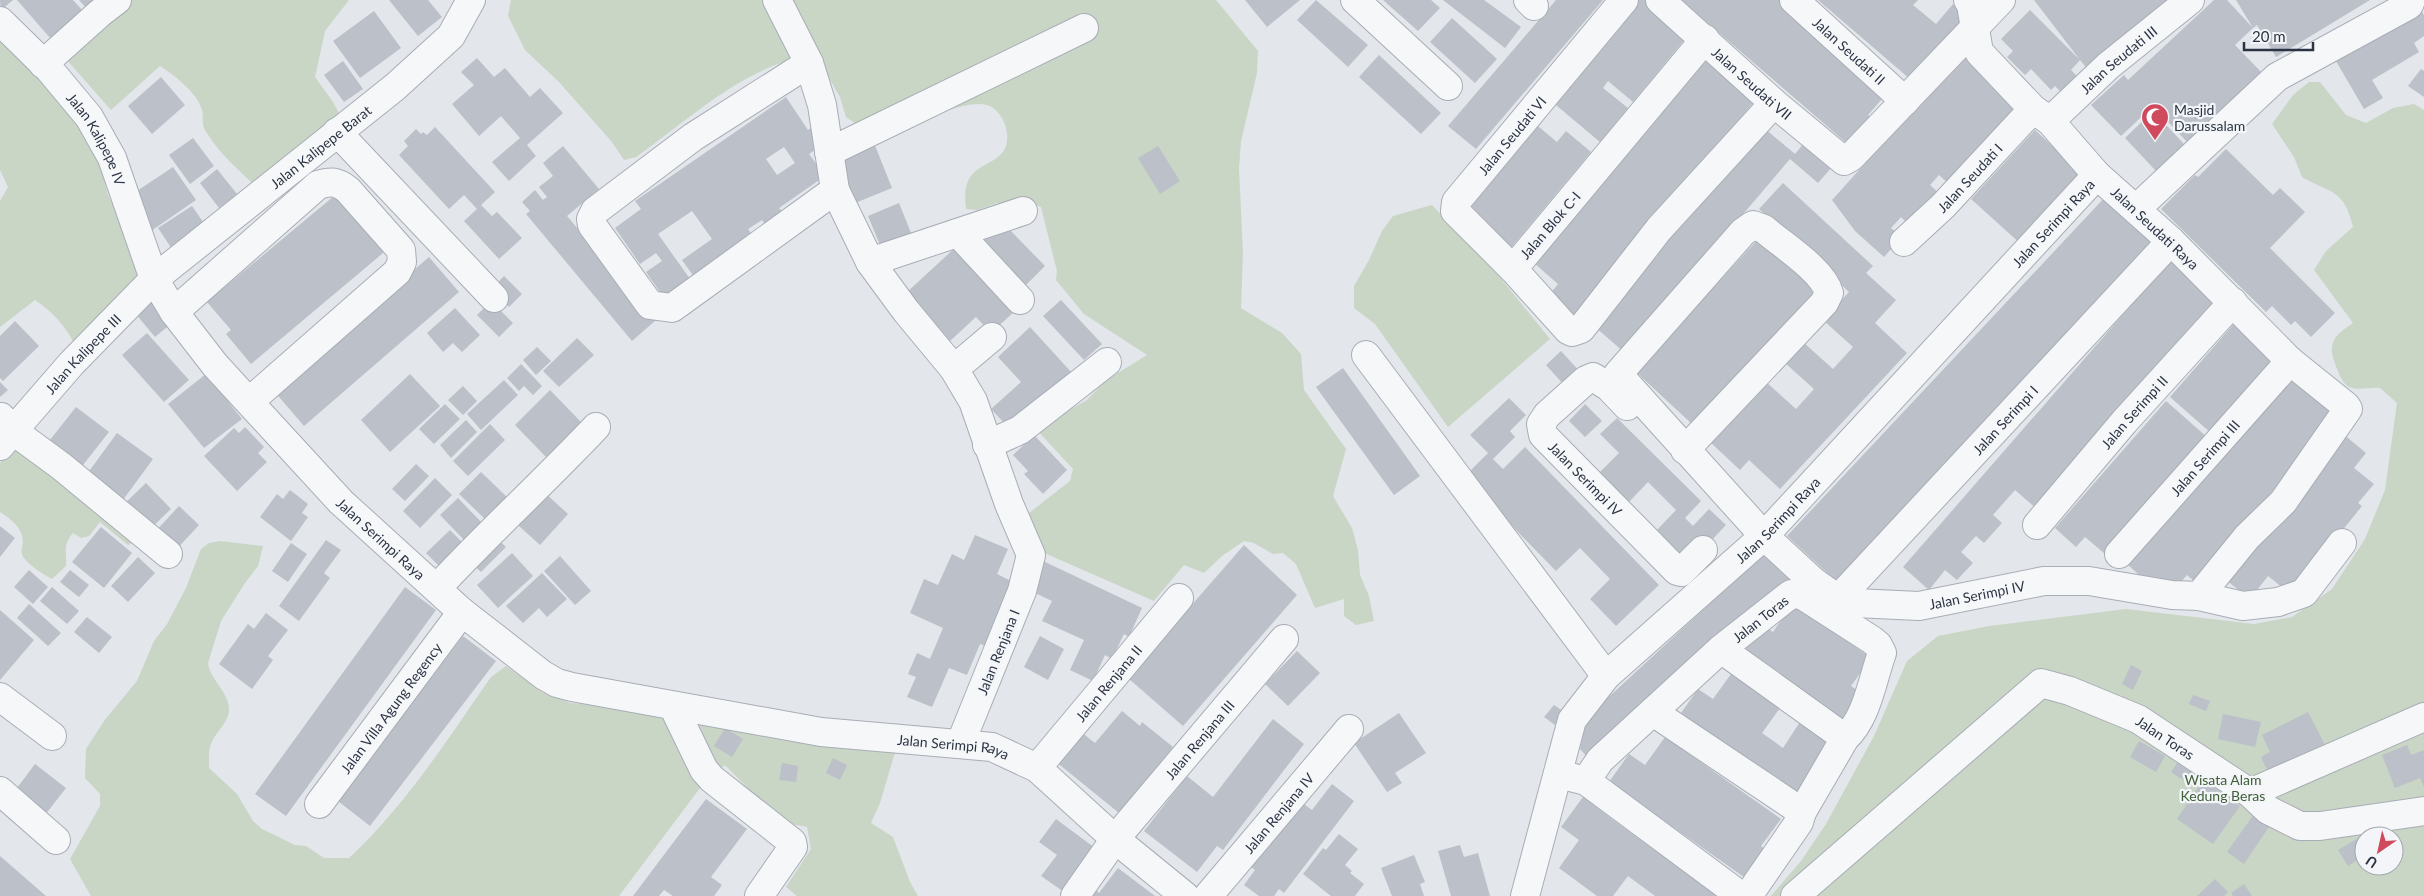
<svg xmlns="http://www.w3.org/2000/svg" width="2424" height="896" viewBox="0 0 2424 896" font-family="Lato,sans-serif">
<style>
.green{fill:#c9d5c5;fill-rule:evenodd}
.building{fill:#bbc0c9;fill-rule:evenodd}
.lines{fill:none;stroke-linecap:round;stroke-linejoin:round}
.street-casing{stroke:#a8adb6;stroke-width:30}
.street{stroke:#f6f7f9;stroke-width:28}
.labels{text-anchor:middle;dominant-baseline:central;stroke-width:4.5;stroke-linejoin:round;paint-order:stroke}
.street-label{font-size:14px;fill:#2b3444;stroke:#f3f5f8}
.poi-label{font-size:14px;fill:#2b3444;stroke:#f3f5f8;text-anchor:start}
.park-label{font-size:14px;fill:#3f6038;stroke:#f3f5f8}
</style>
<rect width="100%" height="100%" fill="#e3e6eb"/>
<!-- green -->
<path class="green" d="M106 0H349L325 31 315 77 333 102 342 119 254 185C238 169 221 155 209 136 198 121 206 119 201 107 196 92 173 74 160 66L111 110 66 59Z
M511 0H1216L1258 51 1257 73 1241 141 1239 169 1243 253 1241 308 1282 333 1301 354 1304 390 1346 449 1333 496 1352 528 1358 550 1360 575 1369 596 1374 621 1356 625 1344 616V599L1315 608 1296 564 1283 553 1273 554 1254 543 1244 541 1222 556 1204 573 1184 565 1154 601 1042 552 1029 513 1070 481 1073 469 1036 429 1087 400 1105 381 1147 355 1084 314 1056 280 1057 271 1041 207 1026 201 997 203 977 210 966 209C965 198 964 188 969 179 977 165 993 164 1002 153 1014 139 1004 110 987 105 976 102 962 106 952 109 934 114 918 119 904 132L855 123 846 117 840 97 815 54C743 66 693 117 636 157L624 160 612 142 559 82 525 50 508 16Z
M0 42 65 99 96 151 108 195 117 214 138 275 140 289 76 348C68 328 53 312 35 300L0 327V201L8 187 0 170Z
M2309 82H2320L2346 115 2366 123 2393 108 2414 104 2424 110V896H1771L1801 861 1826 824 1874 736 1907 661 1938 636 1989 626 2126 609 2254 624 2292 617 2332 589 2365 539 2385 490 2397 403 2380 388C2370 387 2359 391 2349 387 2344 384 2340 377 2338 371 2327 346 2330 338 2353 323L2314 270 2326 251 2353 227C2344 189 2332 194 2302 177L2294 157 2272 124 2293 95ZM2364 836H2394V866H2364Z
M1432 205 1490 265 1550 339 1448 427 1375 324 1354 308V286L1369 260 1382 231 1393 216Z
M12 444 136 541 128 545 100 522 89 536 81 538 73 533C62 546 67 550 66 566L52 579C43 574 31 567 24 558 20 553 22 548 23 542 23 528 11 519 0 512V463Z
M220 541 263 546 258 566 245 583 221 621 208 663C210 680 229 692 229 709 229 723 215 732 211 744 208 751 209 761 209 768L237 794 253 821 262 829 295 845 306 846 324 858H349C406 805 447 740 491 677L506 666 542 692 570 703 621 707 898 742 880 803 871 823 893 837 910 882 918 896H797L786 887 811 849 807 827 781 822 725 765 703 784 619 896H91L70 859 100 806V794L85 778 86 749 104 721 137 681 154 641 167 624 186 588 201 549 209 543Z"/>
<!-- building -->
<path class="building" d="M0 0H13L1 10Z
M17 0H73L83 11 51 39Z
M79 0H97L87 9Z
M389 0H428L442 17 418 36Z
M1245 0H1300L1267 27Z
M1316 0 1368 45 1348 67 1297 20Z
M1383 0H1431L1440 8 1418 31Z
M1443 0H1484L1521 27 1505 48Z
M1556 0H1603L1476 149 1448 126Z
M1634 0H1651L1690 33 1633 102 1608 81 1603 88 1628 108 1600 142 1550 100Z
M1681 0H1784L1889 91 1868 115 1873 119 1850 146Z
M1818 0H1918L1913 5 1936 24 1953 4 1968 16 1910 79Z
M2034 0H2180L2090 72 2080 60 2071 70 2077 76 2061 92 2055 86 2051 90 2031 69 2025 75 2007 57 2013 51 2001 39 2030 10 2080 60Z
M2214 0H2227L2253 28 2235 45 2263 74 2188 143 2153 106 2121 136 2091 105 2124 75 2128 80Z
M2236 0H2370L2276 57 2257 25 2253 28Z
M2418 6 2424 15V36L2414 43 2419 52 2372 80 2383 98 2364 109 2333 56Z
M374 11 401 48 360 78 333 41Z
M1452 18 1497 59 1475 83 1430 42Z
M1708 54 1759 96 1576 316 1550 294 1558 284 1534 263Z
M1379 55 1441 113 1421 134 1359 77Z
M1963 55 2020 106 1949 184 1939 175 1930 185 1940 194 1911 227 1901 217 1891 228 1902 237 1884 257 1855 231 1832 200Z
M477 58 494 77 505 68 530 97 540 88 563 113 527 145 536 156 509 181 492 162 520 138 501 116 479 136 452 104 474 85 461 72Z
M343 61 363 89 344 102 324 75Z
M2421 69 2424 71V97L2408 86Z
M161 77 185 105 152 134 128 106Z
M786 97 808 130 815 125 827 142 809 154 825 176 779 208 785 215 767 227 762 220 748 229 756 240 697 281 682 260 712 239 692 211 658 234 695 286 669 305 646 272 662 261 656 253 640 264 615 228 641 209 635 201ZM784 147 795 163 777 175 766 159Z
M2153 111 2184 144 2156 171 2125 138Z
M1533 122 1557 142 1566 131 1591 152 1509 250 1459 209Z
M435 127 495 192 481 205 492 216 497 212 522 238 499 259 464 221 477 209 464 195 449 209 399 155 408 146 404 141 416 129 421 134 423 132 427 135Z
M1764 128 1795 154 1809 137 1837 161 1818 183 1790 159 1625 353 1594 326Z
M2035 130 2085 176 2022 245 1971 199Z
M193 138 214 166 190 184 169 155Z
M872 138 892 188 855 203 835 153Z
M563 146 599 189 567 216 656 320 632 341 526 214 530 211 522 202 535 190 543 200 547 197 539 187 553 176 543 163Z
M1158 146 1180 181 1160 194 1138 158Z
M2226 149 2273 195 2280 188 2305 212 2270 248 2335 313 2311 337 2295 321 2291 325 2272 306 2266 312 2161 209 2195 175 2198 177Z
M173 167 196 200 151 231 128 197Z
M217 169 237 194 219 208 200 183Z
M1783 183 1873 266 1866 273 1896 300 1875 323 1907 353 1780 489 1749 460 1740 470 1710 442 1766 382 1796 409 1814 389 1784 362 1803 342 1833 369 1853 347 1823 320 1849 292 1759 209Z
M340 191 389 248 251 364 226 334 231 330 207 302Z
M2108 194 2160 243 1839 584 1787 536Z
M899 203 911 233 880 245 868 216Z
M192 206 208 229 174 252 158 228Z
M1002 222 1045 266 1022 289 979 244Z
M1759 238 1816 290 1692 424 1636 372Z
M957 246 1016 310 991 333 976 317 950 341 906 293Z
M429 257 459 292 304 426 274 391Z
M2173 257 2221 299 2038 510 2015 490 1993 515 2002 523 1984 543 1976 536 1961 552 1973 563 1957 580 1945 570 1929 590 1903 567Z
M504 276 522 294 509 307 491 289Z
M152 299 172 323 155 337 135 313Z
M1061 300 1102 344 1084 360 1043 316Z
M491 301 513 323 499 337 477 315Z
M455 308 480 335 462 352 453 343 443 352 427 333Z
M2238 319 2280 356 2211 433 2170 397Z
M15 321 39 346 3 381 0 378V336Z
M1030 327 1072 373 1008 427 991 409 1021 382 998 357Z
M147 333 189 380 164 402 122 355Z
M577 338 594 355 559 387 543 371Z
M537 347 551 361 536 375 523 360Z
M1561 351 1581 373 1566 387 1546 365Z
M521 364 542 386 533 395 524 386 519 391 507 378Z
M1343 368 1420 476 1394 495 1316 387Z
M206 374 242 419 204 448 168 404Z
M410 374 440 406 390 452 361 420Z
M2292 375 2340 417 2200 586 2187 575 2172 592 2150 585 2126 563Z
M504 380 518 395 481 430 467 414Z
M0 382 8 390 0 397Z
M463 386 477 401 463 415 448 400Z
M550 390 581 422 546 457 515 425Z
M1509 398 1526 415 1510 431 1515 437 1493 459 1503 469 1525 447 1659 585 1616 626 1590 599 1610 579 1580 548 1556 571 1464 477 1488 453 1470 435Z
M2166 401 2208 438 2105 554 2085 537 2076 547 2055 528Z
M445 404 460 419 434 444 419 429Z
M1585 404 1602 421 1585 437 1569 421Z
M76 407 109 432 79 470 46 445Z
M1617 418 1701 501 1685 518 1693 526 1709 509 1726 525 1710 542 1703 536 1683 557 1656 531 1676 510 1648 482 1628 503 1598 474 1619 453 1600 434Z
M466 420 477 432 451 458 440 445Z
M490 424 505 440 468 476 453 461Z
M245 427 264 447 258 453 267 462 237 491 204 456 234 428 239 433Z
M117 433 153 459 123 500 87 474Z
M2342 433 2366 453 2354 468 2374 484 2358 503 2362 506 2291 594 2268 576 2250 599 2226 580Z
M1034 435 1067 470 1043 494 1024 474 1028 471 1013 455Z
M416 464 429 476 405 501 392 489Z
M481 472 508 498 486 520 459 494Z
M435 478 452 495 420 528 403 511Z
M146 483 171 509 147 532 122 506Z
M290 490 308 504 302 513 308 517 291 541 260 517 277 494 283 499Z
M546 494 568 514 540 545 518 525Z
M458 498 484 525 466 542 440 515Z
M179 506 199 525 173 553 153 534Z
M0 526 15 538 0 557Z
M101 527 132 553 104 588 72 562Z
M450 530 470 550 446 573 426 553Z
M975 535 1008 549 997 574 1013 582 985 646 980 644 967 675 949 668 932 707 907 697 916 677 908 674 917 653 930 659 943 628 910 613 924 579 938 585 952 554 964 560Z
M494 536 506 547 481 572 469 561Z
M326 540 341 550 324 573 330 578 299 621 279 606Z
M291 543 307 554 288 582 272 571Z
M1244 545 1297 595 1183 726 1128 678Z
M1770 548 1794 574 1590 760 1580 749 1587 717Z
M512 553 533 576 498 608 477 585Z
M560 556 591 591 575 605 544 571Z
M138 557 155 573 128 602 111 586Z
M1041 560 1142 608 1129 637 1124 634 1112 659 1105 655 1093 681 1070 670 1084 640 1042 621 1052 601 1027 589Z
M29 570 48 587 33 604 14 587Z
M70 570 89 585 79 597 60 582Z
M542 573 567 599 547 617 539 608 523 623 506 606Z
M52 587 79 611 67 624 40 601Z
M405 587 436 610 286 816 255 794Z
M1793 603 1871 658 1851 686 1866 696 1847 724 1744 652 1763 625 1773 632Z
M29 604 61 633 48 646 17 618Z
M0 610 34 640 0 680Z
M266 613 288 630 268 656 273 660 252 689 219 664 248 624 254 629Z
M87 617 112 637 99 653 74 632Z
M463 636 496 661 370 826 338 801Z
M1040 636 1064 649 1048 680 1024 667Z
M1297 651 1320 673 1288 706 1265 684Z
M2131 665 2142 671 2133 690 2122 684Z
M1731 674 1780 708 1762 733 1783 748 1800 722 1832 744 1802 797 1681 713 1698 689 1713 699Z
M2193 695 2210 701 2206 711 2189 704Z
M1554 705 1564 712 1555 725 1544 717Z
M1122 711 1140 726 1142 722 1173 747 1119 813 1055 761 1080 731 1095 743Z
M2308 712 2325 745 2271 778 2261 757 2270 752 2262 735Z
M1399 713 1426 753 1395 773 1402 783 1387 792 1354 743Z
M2223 714 2261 722 2255 747 2218 739Z
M1273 719 1304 744 1223 850 1217 846 1197 872 1144 831 1187 776 1213 797Z
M725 728 743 739 732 757 714 746Z
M1665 737 1781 819 1761 846 1771 854 1751 882 1609 782 1629 754 1645 765Z
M2139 741 2165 756 2156 772 2130 757Z
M2407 745 2411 755 2424 750V787L2420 778 2395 788 2382 755Z
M833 758 847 765 840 780 826 773Z
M2180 759 2198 770 2189 784 2171 772Z
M782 763 798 766 796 782 779 780Z
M35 764 66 788 45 815 14 792Z
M2203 780 2240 806 2213 844 2177 819Z
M1332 784 1354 801 1284 893 1279 889 1274 896H1259L1244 885 1255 870 1248 865 1286 815 1292 819 1304 804 1312 810Z
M1583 797 1613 820 1718 896H1655L1628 876 1613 896H1597L1559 868 1579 840 1561 827Z
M706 799 747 829 711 877 722 885 714 896H673L664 890 659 896H633Z
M2257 810 2273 821 2244 864 2227 852Z
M1056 819 1099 851 1067 894 1041 876 1057 855 1039 842Z
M1339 834 1358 849 1345 865 1352 871 1350 873 1364 884 1355 896H1331L1303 874 1323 848 1326 850Z
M2360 837 2364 843V856L2348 866 2338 850Z
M1460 845 1464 857 1478 853 1490 896H1451L1438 851Z
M1414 855 1425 882 1420 884 1424 896H1392L1381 868Z
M0 856 46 896H0Z
M1118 868 1155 896H1092L1096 890 1099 893Z
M2215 879 2228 892 2224 896H2197Z
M2244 884 2252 896H2233L2231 893Z"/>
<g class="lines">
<!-- street casing -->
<g class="street-casing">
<g id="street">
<path d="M777 0 809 63 822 105 835 190 870 262 906 311 954 369 973 401 1009 504 1031 555 1022 591 961 742"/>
<path d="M1355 0 1448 86"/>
<path d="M1528 0 1534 6"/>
<path id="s1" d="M1660 0 1774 103 1844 161 1851 157 2001 0"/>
<path id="s2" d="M1794 0 1905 101"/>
<path id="s3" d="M0 21 49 69 89 117 112 158 154 279 174 312 215 365 341 502 462 612 543 675 557 683 572 687 821 732 992 747 1037 768 1115 839 1185 896"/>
<path d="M1705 39 1513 269 1568 330 1572 332 1581 329 1659 229 1774 103"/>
<path d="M809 63 693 137 595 211 591 219 592 225 650 305 672 308 835 190"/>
<path d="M43 64 100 13 117 0"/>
<path id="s4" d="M2050 121 2108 66 2190 0"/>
<path d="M337 132 494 298"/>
<path d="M829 152 1084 28"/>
<path d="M2136 209 2277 77 2409 5 2411 0"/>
<path d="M958 233 1020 300"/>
<path id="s5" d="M1904 242 1943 206 2033 109"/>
<path d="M870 262 1023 211"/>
<path id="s6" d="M1513 269 1455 211 1456 202 1624 0"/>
<path d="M174 312 318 185C331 181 337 181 348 190L401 250 402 262 397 272 250 401"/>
<path d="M1366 355 1606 676"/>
<path d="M954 369 992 337"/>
<path id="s7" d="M1627 406 1609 387 1593 377 1586 380 1547 415 1541 424 1543 435 1677 571 1681 572 1703 550"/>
<path d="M1 417 12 430 61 466 168 554"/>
<path d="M987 445 1020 430 1107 362"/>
<path id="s8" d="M0 446 71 364 154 279 395 87 451 36 471 0"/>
<path id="s9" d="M1685 450 1824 303 1829 293C1823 270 1782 245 1764 229L1753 225 1743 232 1618 374 1764 536 1814 582 1838 599 1855 603 1919 606 2044 581H2089L2172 595 2199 596 2247 537 2283 502 2348 409 2346 406 2290 361 2171 241 2097 175 2050 121 2033 109 1979 52 1971 5 1968 0"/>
<path id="s10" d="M2037 525 2124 422 2233 302"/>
<path id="s11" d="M2119 554 2290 361"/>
<path d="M437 588C488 533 544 482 596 427"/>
<path d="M2199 596 2243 606 2278 602 2304 593 2342 543"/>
<path id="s12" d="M1838 599 2171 241"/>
<path d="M0 697 52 736"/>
<path d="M673 706 704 770 712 779 792 842 793 847 759 896"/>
<path d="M1653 712 1802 812 1799 822 1748 896"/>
<path id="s13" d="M1037 768 1179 598"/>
<path id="s14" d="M1558 774 1586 781 1600 760 1721 649 1791 594 1802 595 1872 640 1878 645 1882 653C1872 681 1867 718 1845 738L1721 649"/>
<path d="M1586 781 1741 896"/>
<path d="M0 791 56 840"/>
<path d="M2250 793 2424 717"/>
<path id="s15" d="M319 804 462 612"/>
<path d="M1802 812 1845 738"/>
<path id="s16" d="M1075 896 1115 839 1284 639"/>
<path id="s17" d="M1208 896 1349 729"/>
<path id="s18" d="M1525 896 1572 720 1606 676 1764 536 2097 175"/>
<path id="s19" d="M1795 896 2041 683 2070 691 2138 719 2250 793 2268 810 2300 826H2320L2424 811"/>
</g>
</g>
<!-- street -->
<use href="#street" class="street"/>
</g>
<!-- icons -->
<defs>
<g id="mosque-pin" transform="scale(1.4375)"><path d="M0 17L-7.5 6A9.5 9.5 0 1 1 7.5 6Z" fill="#cf4a5d" stroke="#f3f5f8"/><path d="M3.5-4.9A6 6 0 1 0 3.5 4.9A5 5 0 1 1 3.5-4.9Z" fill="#fff"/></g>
</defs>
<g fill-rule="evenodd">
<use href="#mosque-pin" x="2155" y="117"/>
</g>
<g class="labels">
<!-- street labels -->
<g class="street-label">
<text stroke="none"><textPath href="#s2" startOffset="75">Jalan Seudati II</textPath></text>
<text stroke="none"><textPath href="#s4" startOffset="92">Jalan Seudati III</textPath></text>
<text stroke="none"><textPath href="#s1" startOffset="124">Jalan Seudati VII</textPath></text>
<text stroke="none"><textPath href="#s6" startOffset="178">Jalan Seudati VI</textPath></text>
<text stroke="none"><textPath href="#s3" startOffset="154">Jalan Kalipepe IV</textPath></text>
<text stroke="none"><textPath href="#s8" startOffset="440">Jalan Kalipepe Barat</textPath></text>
<text stroke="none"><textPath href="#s5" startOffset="92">Jalan Seudati I</textPath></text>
<text stroke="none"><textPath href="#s18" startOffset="875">Jalan Serimpi Raya</textPath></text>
<text transform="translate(1550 225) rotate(-49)">Jalan Blok C-I</text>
<text transform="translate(2155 228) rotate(43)">Jalan Seudati Raya</text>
<text stroke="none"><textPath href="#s8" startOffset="124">Jalan Kalipepe III</textPath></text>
<text stroke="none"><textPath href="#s10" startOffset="149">Jalan Serimpi II</textPath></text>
<text stroke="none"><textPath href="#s12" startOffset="245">Jalan Serimpi I</textPath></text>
<text stroke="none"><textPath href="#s11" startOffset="129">Jalan Serimpi III</textPath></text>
<text stroke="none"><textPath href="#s7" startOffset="188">Jalan Serimpi IV</textPath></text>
<text stroke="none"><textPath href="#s18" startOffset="470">Jalan Serimpi Raya</textPath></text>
<text stroke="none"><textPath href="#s3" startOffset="652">Jalan Serimpi Raya</textPath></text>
<text stroke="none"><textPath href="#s9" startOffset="975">Jalan Serimpi IV</textPath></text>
<text stroke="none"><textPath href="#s14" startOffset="268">Jalan Toras</textPath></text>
<text transform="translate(998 652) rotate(-68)">Jalan Renjana I</text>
<text stroke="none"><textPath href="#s13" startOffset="111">Jalan Renjana II</textPath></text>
<text stroke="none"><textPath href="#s15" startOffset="120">Jalan Villa Agung Regency</textPath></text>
<text stroke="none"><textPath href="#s19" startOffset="462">Jalan Toras</textPath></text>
<text stroke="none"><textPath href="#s16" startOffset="200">Jalan Renjana III</textPath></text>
<text stroke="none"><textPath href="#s3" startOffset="1282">Jalan Serimpi Raya</textPath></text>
<text stroke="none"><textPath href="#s17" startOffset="109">Jalan Renjana IV</textPath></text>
</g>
<!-- poi labels -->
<g class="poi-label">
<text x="2174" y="109">Masjid<tspan x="2174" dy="16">Darussalam</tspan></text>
</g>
<!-- park labels -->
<g class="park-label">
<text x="2223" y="779">Wisata Alam<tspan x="2223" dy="16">Kedung Beras</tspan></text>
</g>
</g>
<!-- north arrow -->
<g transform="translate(2379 851) rotate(214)"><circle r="24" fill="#f3f5f8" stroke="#a3a8b0"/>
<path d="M0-4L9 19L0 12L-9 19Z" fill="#cf4a5d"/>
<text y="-8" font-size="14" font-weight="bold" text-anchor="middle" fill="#2b3444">U</text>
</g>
<!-- scale -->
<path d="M2244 42v8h69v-8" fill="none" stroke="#2b3444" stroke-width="2.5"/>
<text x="2252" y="42" font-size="15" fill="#2b3444" stroke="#f3f5f8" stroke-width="4" paint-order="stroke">20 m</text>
</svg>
